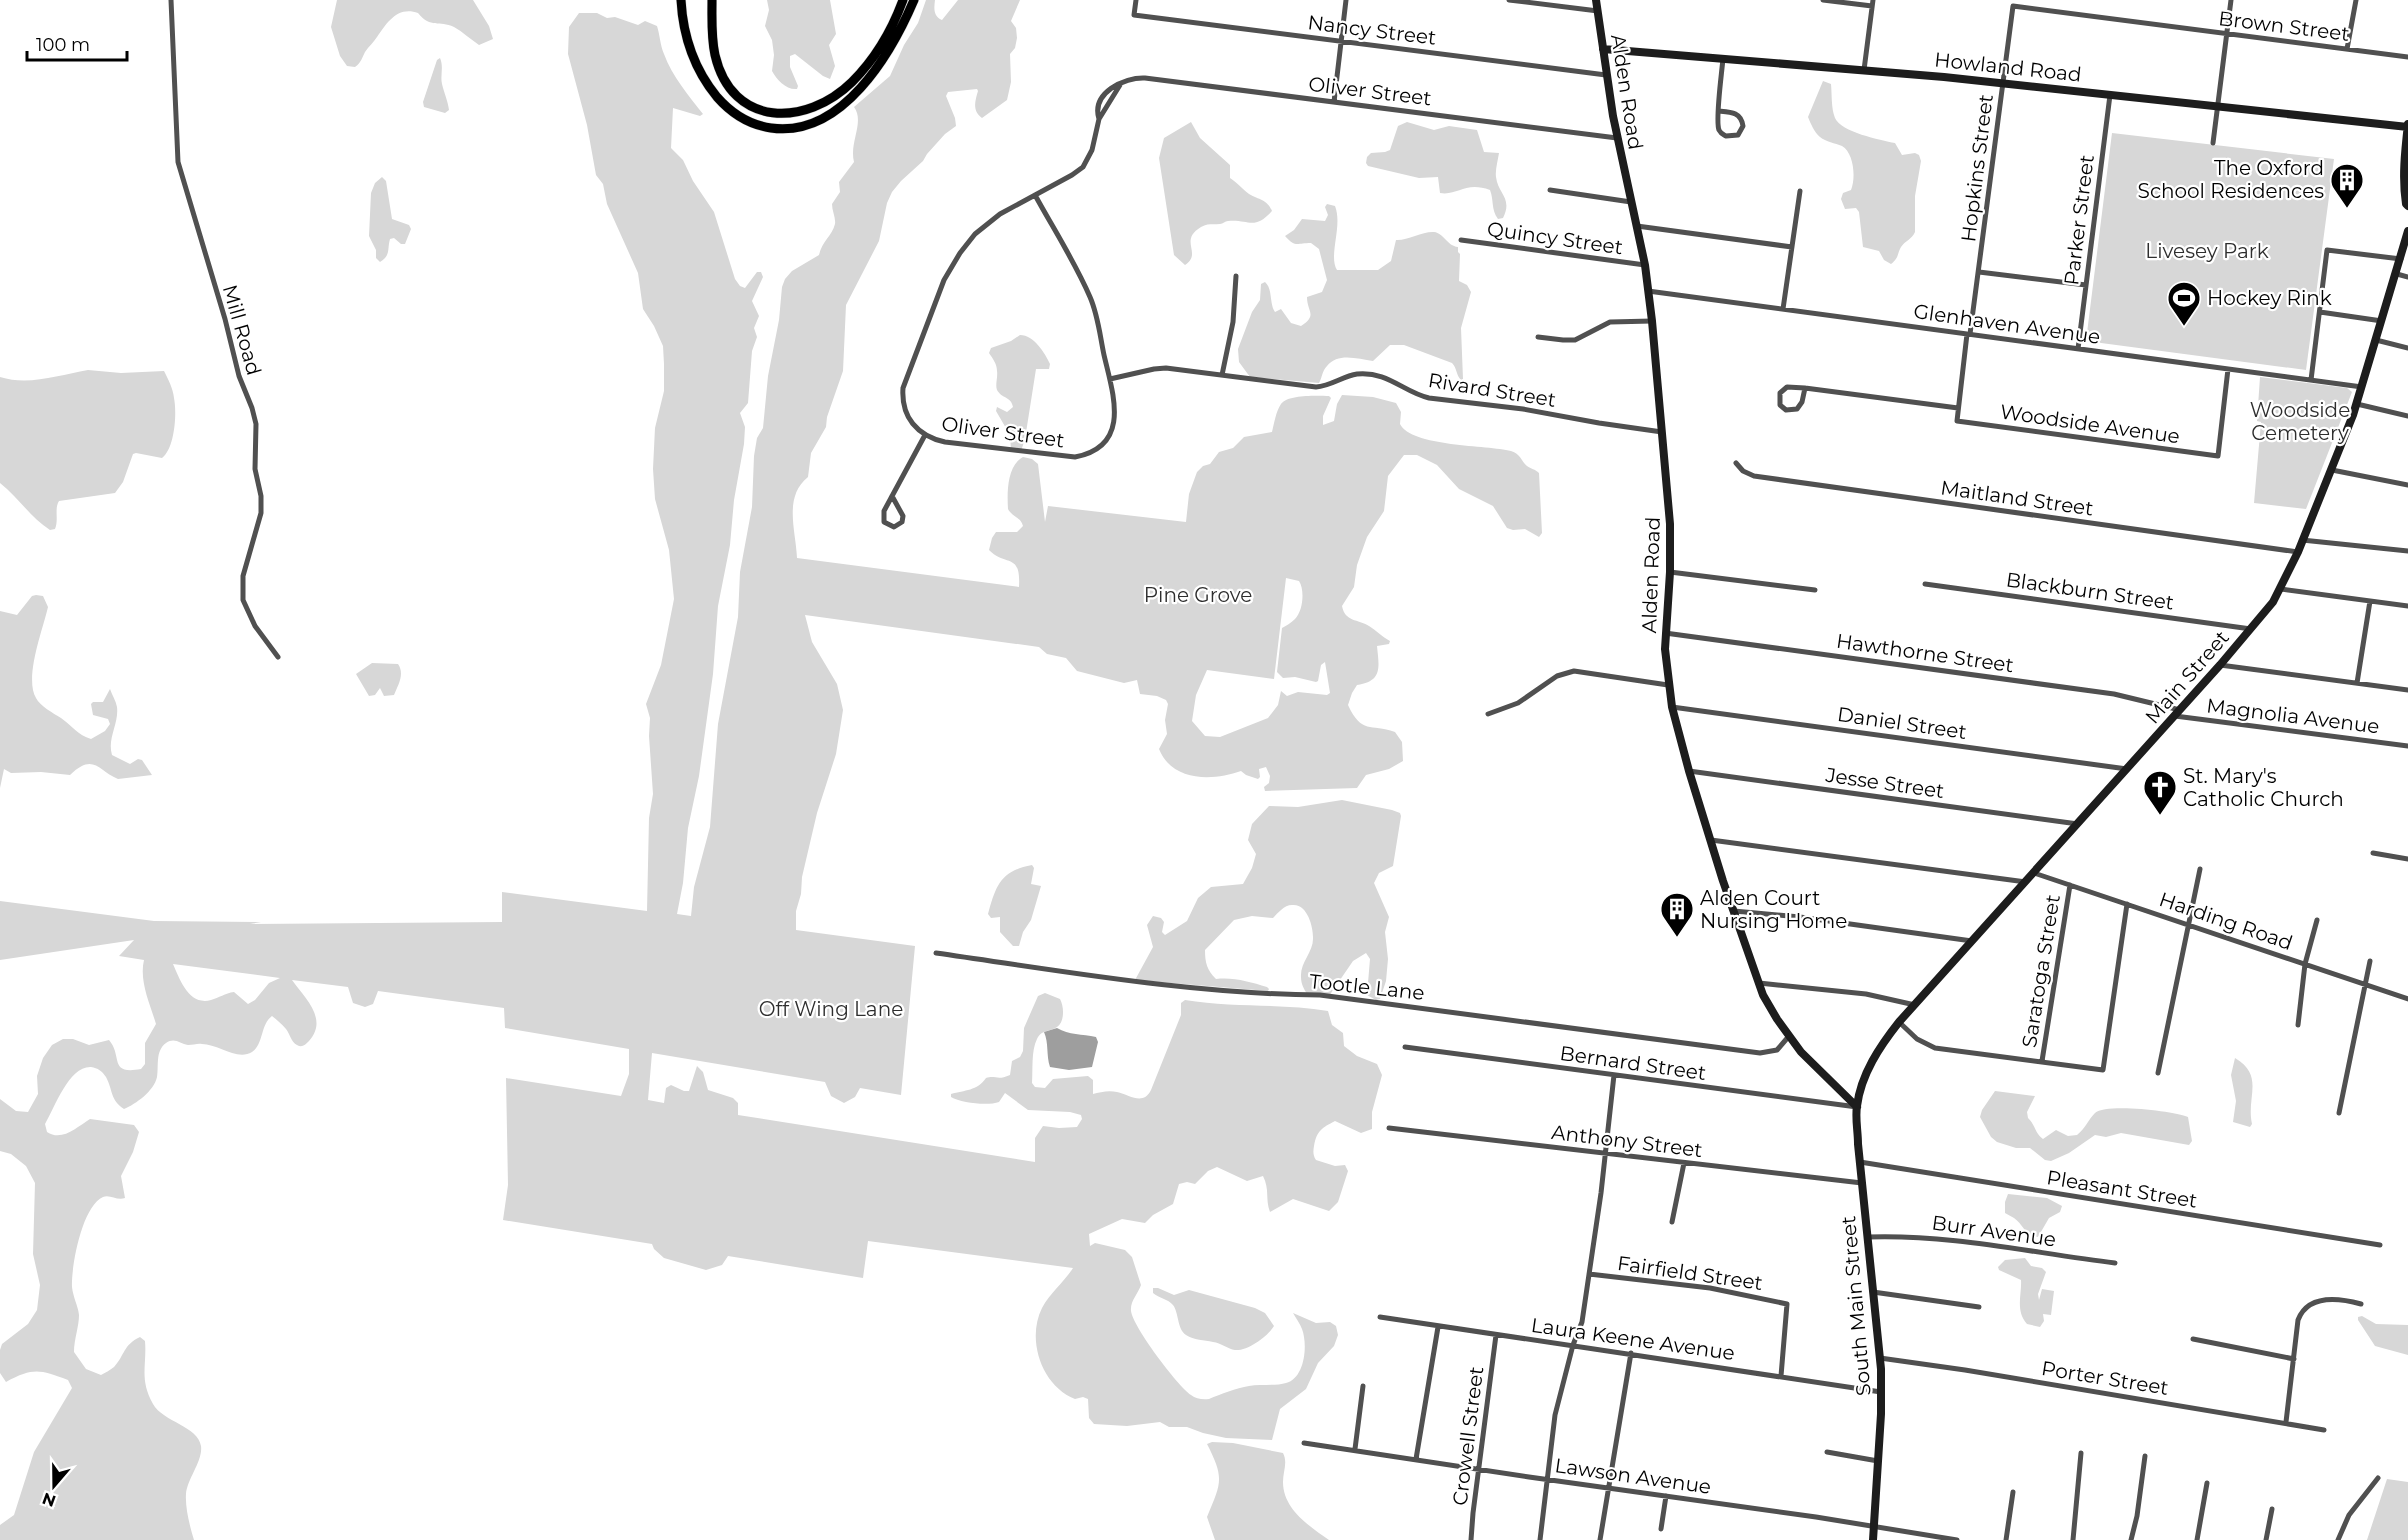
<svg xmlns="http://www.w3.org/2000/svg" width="2408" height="1540" viewBox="0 0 2408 1540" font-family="Montserrat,sans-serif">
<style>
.green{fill:#d7d7d7;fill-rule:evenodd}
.water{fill:#9e9e9e}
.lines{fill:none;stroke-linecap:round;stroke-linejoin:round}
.motorway-casing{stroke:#dbdbdb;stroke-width:10}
.minor{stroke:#505050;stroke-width:5}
.secondary{stroke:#1d1d1d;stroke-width:8}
.motorway{stroke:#000;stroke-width:9}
.labels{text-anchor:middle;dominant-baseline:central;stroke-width:4.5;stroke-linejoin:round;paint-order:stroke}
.street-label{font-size:20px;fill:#000;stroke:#fff}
.poi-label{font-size:20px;fill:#000;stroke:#fff;text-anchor:start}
.park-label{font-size:20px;fill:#2e2e2e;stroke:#fff}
</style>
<rect width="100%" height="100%" fill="#fff"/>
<!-- green -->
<path class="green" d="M337 0H473L489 26 493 39 479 45C470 39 463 32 454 27 439 20 431 29 418 13 397 6 387 23 377 37 374 42 369 46 365 52 362 58 361 63 355 67L347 66 340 56 331 27Z
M767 0H830L836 34 829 45 835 66 830 79 823 76 795 54 790 56V67L798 86 797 89C786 90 777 80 772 71L774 55 772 40 765 26 769 10Z
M926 0H935C934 8 933 16 942 20L958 0H1020L1011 21 1016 28 1017 38 1015 48 1010 54 1011 82 1007 100 982 118C972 111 975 101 978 91L977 89 948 92 946 96 955 118 956 126 945 134 927 154 923 161 901 181 892 192 887 203 879 241 846 305 843 371 827 417 826 427 811 453 808 477C783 497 796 531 797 558L1019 587C1021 552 1006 567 989 550L992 538 996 532H1017L1023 526C1021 517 1012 517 1008 509 1007 492 1007 466 1023 457L1032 459 1038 464 1045 522 1048 506 1186 522 1189 494 1197 472 1203 466 1210 464 1219 452 1233 448 1244 437 1272 432C1274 424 1276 411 1281 404 1289 394 1318 396 1329 396L1331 398 1323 416V425L1334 421 1337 404 1342 395 1373 397 1396 403 1401 412 1400 424C1411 447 1488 445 1511 451 1521 454 1521 461 1527 466 1531 469 1535 469 1539 473L1542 533 1539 537 1525 529 1513 530 1507 528 1493 506 1459 489 1437 465 1417 455H1404L1388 476 1384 511 1367 537 1357 565 1354 587 1342 606C1345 622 1358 619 1369 626 1376 630 1382 637 1390 641L1389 644 1377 646C1379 667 1383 681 1357 685L1352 693 1348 705C1362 735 1370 723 1395 732L1402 742 1403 761 1389 769 1366 775 1357 788 1265 791 1264 787 1269 783 1270 776 1266 767 1259 769 1260 777 1258 779 1246 775 1241 771C1213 781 1172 782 1159 749L1167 734 1165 720 1168 704 1166 700 1157 696 1140 694 1137 680 1124 683 1077 671 1066 658 1047 654 1039 647 805 615 812 642 837 684 843 710 836 754 817 813 802 877 801 894 796 911V930L915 946 901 1095 860 1088 855 1097 844 1103 831 1096 825 1082 652 1053 648 1100 664 1103 666 1088 671 1085 684 1091H689L697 1066 703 1072 708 1090 733 1098 738 1103V1115L1035 1162V1138L1043 1126 1059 1128 1077 1127 1082 1119 1081 1115 1070 1112 1028 1110 1005 1093 999 1102C988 1106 961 1103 951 1097V1094C965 1090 977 1091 986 1078 996 1075 997 1081 1010 1075L1012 1061 1020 1057 1023 1051 1024 1028 1038 996 1045 993 1060 999C1064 1006 1065 1022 1057 1027 1050 1032 1042 1029 1037 1039 1031 1051 1033 1070 1032 1083L1035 1087 1045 1088 1053 1079 1088 1076 1093 1080V1094C1100 1092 1109 1090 1117 1092 1130 1095 1143 1106 1151 1090L1181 1015V1003L1185 1000C1232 1008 1281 1003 1328 1011L1332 1025 1343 1033 1344 1046 1357 1056 1377 1064 1382 1075 1372 1112V1129L1361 1133 1335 1121C1322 1128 1317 1130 1314 1146 1313 1152 1313 1155 1316 1160L1335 1166 1345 1165 1348 1171 1338 1202 1329 1211 1293 1199 1270 1212C1265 1199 1270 1190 1263 1176L1247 1181 1217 1167 1208 1171 1195 1184 1187 1182 1179 1184 1173 1204 1153 1215 1145 1223 1122 1219 1089 1234 1090 1246 1095 1243 1125 1250 1132 1257 1141 1285C1138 1294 1130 1301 1131 1311 1133 1327 1177 1385 1191 1395 1196 1399 1203 1400 1209 1399 1221 1394 1236 1388 1249 1386 1260 1384 1277 1386 1286 1383 1305 1378 1308 1345 1302 1329 1300 1324 1296 1318 1293 1313L1316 1323 1330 1322 1336 1326 1338 1335 1334 1346 1318 1363 1306 1389 1280 1409 1272 1440 1226 1438 1203 1433 1187 1427H1169L1160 1422 1127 1426 1094 1424 1089 1418 1088 1399 1083 1397 1075 1399C1042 1386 1026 1340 1042 1308 1050 1293 1065 1281 1073 1268L868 1241 863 1278 728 1256 722 1265 706 1270 664 1258 654 1249 652 1244 503 1220 508 1185 506 1078 621 1096 629 1074V1049L505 1028 504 1008 378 991 373 1004 365 1007 353 1003 348 987 292 980C304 997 329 1019 309 1041 305 1045 302 1048 297 1045 291 1042 290 1034 286 1029 282 1024 277 1020 272 1016 260 1025 264 1044 252 1052 237 1061 218 1044 202 1044 198 1043 193 1045 188 1045 180 1044 175 1037 166 1043 155 1051 159 1066 157 1077 154 1091 136 1104 124 1109 110 1100 113 1090 106 1077 102 1071 98 1068 91 1067 69 1066 55 1107 45 1124L47 1132C62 1142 77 1127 90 1119L134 1125 139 1132 133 1152 121 1176 125 1198C117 1201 110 1194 103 1197 82 1206 71 1267 72 1287 73 1297 78 1306 79 1315 79 1327 74 1339 74 1352L86 1369 101 1375C105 1373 110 1370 114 1367 125 1355 123 1345 140 1337L145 1341C147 1366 139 1379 153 1404 163 1422 198 1426 201 1446 203 1461 187 1479 186 1494 185 1508 190 1527 194 1540H0V1525L14 1515 34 1452 72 1388 68 1380C40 1370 34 1367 6 1382L0 1373V1350L2 1344 28 1324 37 1310 40 1285 33 1254 35 1183 26 1166 11 1154 0 1151V1099L16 1111 28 1112 38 1094 37 1076 43 1058 52 1045 63 1039H73L89 1045 109 1040C123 1056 108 1075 141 1069L145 1064V1043L156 1024C150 1004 139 981 144 960L119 956 134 940 0 960V901L154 921 261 922 250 924 502 922V892L647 911 649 818 653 794 649 736 650 718 646 704 661 665 674 599 669 550 655 499 653 469 655 428 664 391V364L663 346 654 326 643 309 638 273 607 204 603 184 596 175 587 125 568 54 569 27 579 13H597L607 18 615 17 638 25 645 21 657 26C660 35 660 45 664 54 672 76 689 96 703 114L700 116 673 108 671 148 683 160 693 181 714 212 735 279 740 286 745 288 757 272H761L763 277 752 301 759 316 754 328 757 337 752 351 748 403 740 413 745 427 744 444 734 500 730 545 718 606 713 674 699 776 688 828 683 883 677 914 691 916 694 887 710 827 718 724 738 617 740 572 752 507 754 456 757 438 763 428 768 376 779 320 782 287 785 279 792 271 819 255C822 241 832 236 835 224 836 218 832 211 832 204L840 192 839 182 854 162C849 142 865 122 854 107L890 76 904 45 918 23ZM1286 578 1299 581C1305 590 1303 611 1295 619 1291 623 1286 626 1282 628L1277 672 1283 678 1295 677 1316 682 1318 681 1321 665 1325 662 1330 693 1327 695 1298 692 1287 696 1281 691 1278 705 1268 718 1220 737 1205 736 1192 721 1196 695 1207 670 1274 679ZM173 964 280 978 269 983 255 1000 248 1004 234 992C225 993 219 998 211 1000 189 1006 180 980 173 964Z
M440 58C444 67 440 75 442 84 444 93 448 101 449 110L445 113 424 107 423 102 437 60Z
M1823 81 1831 84C1832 94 1831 108 1835 118 1841 132 1880 140 1895 143L1902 155 1915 153 1919 155 1921 161 1915 196V232C1912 239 1905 241 1901 247 1897 254 1899 258 1891 264L1884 260 1879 251 1863 247 1859 212 1856 208 1845 209 1841 199 1843 193 1851 190C1856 178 1854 153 1842 146 1835 143 1826 142 1820 137 1814 132 1811 124 1808 117Z
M1191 122 1200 138 1230 165V178C1238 183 1242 189 1249 194 1259 200 1267 199 1272 211 1254 231 1249 219 1228 221 1225 221 1223 224 1220 224 1213 225 1208 223 1201 227 1178 241 1203 253 1185 265L1174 255 1159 158 1164 138Z
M1407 122 1434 130 1449 126 1477 130 1484 152 1499 153C1498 160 1495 170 1496 177 1498 194 1513 198 1503 218L1498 219C1491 210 1494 200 1490 190 1465 181 1458 196 1440 193L1438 177 1419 178 1368 166 1366 163 1367 157 1371 153 1385 152 1390 150 1398 126Z
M2112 133 2334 159 2306 370 2086 341Z
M382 177 386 181 392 219 409 225 411 229 405 244H401L394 238 390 239C387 250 391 255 380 262L376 258V250L369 236 371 193 375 183Z
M1327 204 1335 206C1343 226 1328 256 1337 270H1378L1391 261 1396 240C1407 241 1423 231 1434 232 1444 233 1447 246 1458 247V252L1460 254 1459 281 1467 285 1471 292 1461 328 1463 379 1461 380C1456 375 1457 368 1452 363L1404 345H1390L1373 361C1358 359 1338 352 1327 366 1322 371 1322 378 1319 383L1250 377 1239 362 1238 349 1252 312 1260 300 1261 284 1265 282C1273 289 1269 303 1275 312L1281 309 1291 323 1301 326C1318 315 1307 312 1307 297L1322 292 1327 280 1319 249 1311 243C1296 243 1296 248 1285 236L1294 230 1302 219 1325 221 1328 215 1325 207Z
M1020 335C1034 335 1045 353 1050 364L1049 369H1036L1025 439 1021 451 1011 450 1010 435 996 411 997 407 1007 412 1013 407C1011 396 1002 399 997 390 995 385 998 377 997 371 997 364 993 359 989 353L991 348 1011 341Z
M88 370 121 373 164 371C168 379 173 388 174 398 177 413 175 448 162 458L136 453 133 454 123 482 115 493 59 501C54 509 59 520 55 529L50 530C30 517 18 497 0 483V377C29 386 59 375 88 370Z
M2260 377 2347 388 2352 392 2306 509 2254 503 2261 422 2257 421Z
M36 595 43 596 48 607C43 629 24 678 36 698 40 706 53 713 61 718 72 726 78 735 91 739L105 731 110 724 108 719 93 715 91 704 93 702H103L110 689C112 695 116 701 117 707 119 724 107 738 112 755L130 764 138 759 142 760 152 775 118 779C98 771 94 752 70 775L41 772 11 773 4 769 0 788V611L17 615 32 596Z
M372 663 398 664C405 674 398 685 394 695L384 696 380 688 375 695 369 696 356 674Z
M1342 800 1392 810 1400 813 1401 816 1393 866 1379 873 1374 883 1389 917 1385 932 1388 959 1386 981 1380 999 1376 1000 1367 995 1370 959 1366 953 1353 961 1329 996 1307 994C1304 989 1301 984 1301 977 1300 962 1314 952 1313 937 1313 926 1307 903 1292 905 1284 905 1278 913 1273 918L1252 916 1234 920 1205 950C1205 963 1207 970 1216 979 1234 977 1250 982 1267 987L1269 989 1268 991 1135 980 1153 947 1147 925 1153 916 1161 918 1164 922 1162 932 1165 935 1187 921 1198 898 1211 887 1243 884 1252 868 1256 854 1248 840 1252 824 1269 806 1298 807Z
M1032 865 1034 868 1031 884 1041 886 1031 920 1023 932 1019 946H1013L1000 932V917L991 918 988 914C996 886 1000 871 1032 865Z
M2235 1058C2265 1076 2246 1097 2252 1124L2250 1127 2233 1122 2236 1101 2231 1075Z
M1995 1091 2035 1096 2027 1112 2028 1118C2035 1124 2035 1134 2043 1139L2056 1130 2068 1136 2077 1135C2085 1129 2088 1120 2095 1113 2106 1103 2174 1111 2188 1117L2192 1141 2189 1145 2121 1133 2106 1137 2095 1135 2069 1153 2051 1161 2045 1160 2030 1148H2016L1997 1142 1991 1137 1980 1117 1982 1110Z
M2008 1194 2047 1198 2062 1206 2060 1212 2049 1218 2038 1237C2024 1235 2024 1225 2014 1218 2011 1216 2008 1215 2005 1213V1202Z
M2025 1258 2031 1266 2042 1268 2046 1272 2038 1294 2039 1300 2042 1289 2054 1291 2051 1315 2043 1314 2044 1321 2040 1327 2027 1324C2015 1311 2022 1294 2021 1280L1999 1270 1998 1267 2005 1260Z
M1153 1288H1158L1174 1295 1189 1290 1255 1308 1265 1313 1274 1326C1268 1336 1248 1351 1235 1350 1228 1349 1221 1343 1213 1342 1204 1340 1194 1340 1186 1335 1177 1329 1179 1313 1173 1305 1168 1299 1159 1298 1153 1293Z
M2362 1316 2376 1324 2408 1325V1355L2375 1346 2358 1320V1317Z
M1212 1442 1233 1443 1283 1453C1288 1463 1283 1471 1283 1482 1283 1509 1309 1526 1329 1540H1215L1207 1517C1221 1483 1225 1479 1207 1444Z
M2387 1479 2408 1482V1540H2367Z"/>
<!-- water -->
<path class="water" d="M1057 1028C1069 1035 1082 1034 1096 1037L1098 1042 1092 1067 1069 1070 1050 1067C1046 1055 1049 1043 1044 1032Z"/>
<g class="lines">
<!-- motorway casing -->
<g class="motorway-casing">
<path id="motorway" d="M681 0C683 36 694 69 717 97 731 113 750 125 771 128 842 138 891 54 914 0
M712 0C712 18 711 37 715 55 732 128 806 127 852 82 875 59 892 30 903 0"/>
</g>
<!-- minor -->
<path class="minor" d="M171 0 178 162 225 319 239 376 252 408 256 424 255 469 261 496V513L243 576V600L255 626 278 657
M1136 0 1134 15 1606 75
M1509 0 1598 11
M1823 0 1872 6
M2347 49 2356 0
M1864 70 1873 0
M1334 102 1346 0
M1719 111C1731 112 1741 112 1743 126L1738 135 1726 136C1722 134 1721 134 1719 130 1715 120 1722 72 1723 58
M1099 119C1091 93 1124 77 1145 78L1617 138
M2213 143 2231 0
M1550 190 1631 202
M1035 195C1053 228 1075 262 1090 297 1098 315 1100 336 1104 355 1113 394 1132 446 1075 457L945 442C917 436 901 417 903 388L944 280 960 253 975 234 1000 214 1072 175 1083 167 1092 150 1099 119 1120 85
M1637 226 1792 247
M1461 240 1645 265
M1979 272 2086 285
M2397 274 2408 277
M1648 291 2362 387
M1783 309 1800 191
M2320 312 2382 321
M1967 334 1957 421 2218 456 2228 369
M1970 334 2013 6 2408 57
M1538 337 1563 340H1575L1610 322 1652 321
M2376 340 2408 348
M2078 349 2110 95
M1222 375 1233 322 1236 276
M1110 379 1154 369 1166 368 1316 387C1331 386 1343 376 1357 374 1388 371 1403 392 1429 398L1523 409 1599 423 1662 432
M2311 380 2327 250 2401 259
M1805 388 1802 402 1797 409 1786 410 1780 405V393L1787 387 1805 388 1958 408
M2357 404 2408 416
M1736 463 1743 471 1754 476 2298 552
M2332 470 2408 485
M892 496 903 516 902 522 894 527 884 522V511L925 435
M2302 540 2408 551
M1670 572 1815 590
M1925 584 2251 629
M2281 589 2408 606
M1665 633 2114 694 2180 710
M2220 665 2408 690
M2357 683 2370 601
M1672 707 2127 769
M1488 714 1518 703 1557 676 1574 671 1668 685
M2175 716 2408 746
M1689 771 2078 824
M1711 840 2026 882
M2373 853 2408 859
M2034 873 2408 999
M1734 911 1800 917 1972 941
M936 953C1063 971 1191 994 1320 995L1760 1053 1777 1050 1789 1036
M1759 983 1866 994 1915 1005
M1899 1022 1917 1039 1935 1048 2103 1070 2127 904
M2298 1025 2305 964 2317 920
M1405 1047 1857 1107
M2042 1061 2070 885
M2158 1073 2200 869
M2339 1113 2370 961
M1389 1128 1862 1183
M1860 1162 2380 1245
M1672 1222 1684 1163
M1867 1237C1952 1234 2032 1253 2115 1263
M1589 1274 1710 1288 1787 1304 1781 1376
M1873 1292 1979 1307
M1380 1317 1881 1392
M2193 1339 2294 1359
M1880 1358 1965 1370 2324 1430
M2286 1422 2298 1320C2308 1294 2339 1298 2361 1304
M1304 1443 1529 1477 1816 1517 1957 1540
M1355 1449 1363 1386
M1827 1452 1878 1461
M1416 1459 1438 1327
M1661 1529 1666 1496
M1471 1540 1473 1513 1496 1335
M1540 1540 1555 1415 1573 1345 1582 1322 1601 1193 1614 1075
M1600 1540 1631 1353
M2006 1540 2013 1492
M2073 1540 2081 1453
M2131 1540 2137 1516 2145 1456
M2197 1540 2207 1483
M2266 1540 2272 1509
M2338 1540 2349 1515 2378 1478"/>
<!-- secondary -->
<path class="secondary" d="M1596 0 1613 116 1645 265 1652 321 1670 524V572L1665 649 1672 707 1689 771 1723 881 1763 995 1777 1019 1801 1052 1857 1107
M1603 49 1944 77 2408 127
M2408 124C2405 151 2402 178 2406 204L2408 206
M1873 1540 1881 1414V1369L1858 1144C1858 1131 1855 1118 1857 1106 1861 1074 1880 1046 1899 1022L2220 665 2273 602 2298 552 2353 415 2408 231"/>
<!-- motorway -->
<use href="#motorway" class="motorway"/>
</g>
<!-- icons -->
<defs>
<g id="building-pin" transform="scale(1.725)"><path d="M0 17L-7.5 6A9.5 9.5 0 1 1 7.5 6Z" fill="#000" stroke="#fff"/><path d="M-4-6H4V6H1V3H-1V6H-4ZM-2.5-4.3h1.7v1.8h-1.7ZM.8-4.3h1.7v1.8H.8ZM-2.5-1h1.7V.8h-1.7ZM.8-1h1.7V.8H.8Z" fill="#fff"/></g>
<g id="stadium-pin" transform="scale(1.725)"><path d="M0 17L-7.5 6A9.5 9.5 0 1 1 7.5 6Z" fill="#000" stroke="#fff"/><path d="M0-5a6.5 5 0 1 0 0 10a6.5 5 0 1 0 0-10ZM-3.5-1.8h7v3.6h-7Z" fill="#fff"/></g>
<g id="church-pin" transform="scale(1.725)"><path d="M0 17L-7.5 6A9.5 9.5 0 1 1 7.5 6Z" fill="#000" stroke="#fff"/><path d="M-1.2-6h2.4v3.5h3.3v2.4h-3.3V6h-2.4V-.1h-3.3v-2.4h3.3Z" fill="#fff"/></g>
</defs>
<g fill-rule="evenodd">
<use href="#building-pin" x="2347" y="180"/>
<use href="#stadium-pin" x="2184" y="298"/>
<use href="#church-pin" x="2160" y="787"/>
<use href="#building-pin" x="1677" y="909"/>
</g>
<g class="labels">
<!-- street labels -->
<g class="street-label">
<text transform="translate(2284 26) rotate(7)">Brown Street</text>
<text transform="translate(1372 30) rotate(7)">Nancy Street</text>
<text transform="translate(2008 67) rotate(6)">Howland Road</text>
<text transform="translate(1370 91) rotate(7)">Oliver Street</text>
<text transform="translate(1627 92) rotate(81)">Alden Road</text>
<text transform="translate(1977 168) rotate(-83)">Hopkins Street</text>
<text transform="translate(2079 220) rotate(-83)">Parker Street</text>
<text transform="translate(1555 238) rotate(8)">Quincy Street</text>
<text transform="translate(2007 324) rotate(8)">Glenhaven Avenue</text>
<text transform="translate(242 330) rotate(74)">Mill Road</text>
<text transform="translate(1492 390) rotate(9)">Rivard Street</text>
<text transform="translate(2090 424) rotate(8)">Woodside Avenue</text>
<text transform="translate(1003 432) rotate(8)">Oliver Street</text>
<text transform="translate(2017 498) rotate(8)">Maitland Street</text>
<text transform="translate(1651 575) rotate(-88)">Alden Road</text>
<text transform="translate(2090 591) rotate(8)">Blackburn Street</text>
<text transform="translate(1925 653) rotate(8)">Hawthorne Street</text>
<text transform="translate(2187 677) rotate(-49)">Main Street</text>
<text transform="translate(2293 716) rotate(7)">Magnolia Avenue</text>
<text transform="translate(1902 723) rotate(8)">Daniel Street</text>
<text transform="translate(1885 783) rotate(8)">Jesse Street</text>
<text transform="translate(2226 921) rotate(19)">Harding Road</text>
<text transform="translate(2041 971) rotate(-81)">Saratoga Street</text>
<text transform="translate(1367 987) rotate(6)">Tootle Lane</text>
<text transform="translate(1633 1063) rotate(8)">Bernard Street</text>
<text transform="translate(1627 1141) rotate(7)">Anthony Street</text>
<text transform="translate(2122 1189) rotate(9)">Pleasant Street</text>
<text transform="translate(1994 1231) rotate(8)">Burr Avenue</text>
<text transform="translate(1690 1273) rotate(8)">Fairfield Street</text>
<text transform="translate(1856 1306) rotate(-95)">South Main Street</text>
<text transform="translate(1633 1339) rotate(8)">Laura Keene Avenue</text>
<text transform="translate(2105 1378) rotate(9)">Porter Street</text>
<text transform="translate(1468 1436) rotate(-83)">Crowell Street</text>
<text transform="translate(1633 1476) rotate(8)">Lawson Avenue</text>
</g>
<!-- poi labels -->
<g class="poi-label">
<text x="2324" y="168" text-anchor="end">The Oxford<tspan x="2324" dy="23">School Residences</tspan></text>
<text x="2207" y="298">Hockey Rink</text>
<text x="2183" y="776">St. Mary's<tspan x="2183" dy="23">Catholic Church</tspan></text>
<text x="1700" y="898">Alden Court<tspan x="1700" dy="23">Nursing Home</tspan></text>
</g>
<!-- park labels -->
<g class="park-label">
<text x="2207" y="251">Livesey Park</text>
<text x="2300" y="410">Woodside<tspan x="2300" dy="23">Cemetery</tspan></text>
<text x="1198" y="595">Pine Grove</text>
<text x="831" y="1009">Off Wing Lane</text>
</g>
</g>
<!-- north arrow -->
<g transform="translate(54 1486) rotate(200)" stroke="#ffffff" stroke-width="4.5" paint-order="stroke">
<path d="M0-4.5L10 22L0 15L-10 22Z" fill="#000000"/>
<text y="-9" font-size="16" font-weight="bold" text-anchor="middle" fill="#000000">N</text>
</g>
<!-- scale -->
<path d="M27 51v9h100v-9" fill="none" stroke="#000000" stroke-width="3"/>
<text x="36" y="51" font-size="18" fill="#000000" stroke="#ffffff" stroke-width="4.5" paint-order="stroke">100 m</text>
</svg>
